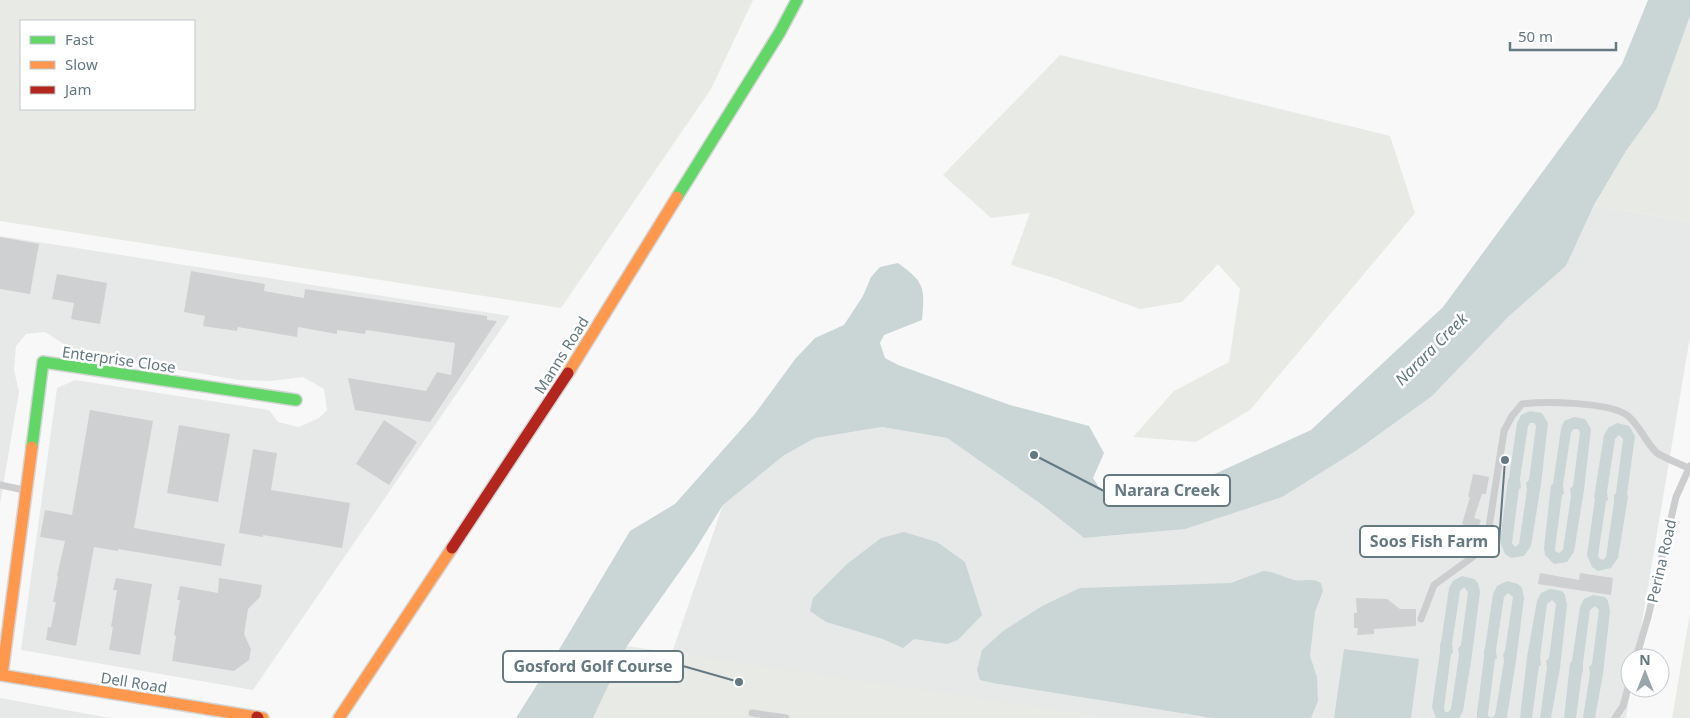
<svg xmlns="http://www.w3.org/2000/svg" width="1690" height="718" viewBox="0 0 1690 718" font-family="'Noto Sans',sans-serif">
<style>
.built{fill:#e7e9e8}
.green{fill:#e8eae5;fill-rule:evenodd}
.water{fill:#cad5d6;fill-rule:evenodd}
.building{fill:#ced0d1}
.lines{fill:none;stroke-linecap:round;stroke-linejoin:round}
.fast-casing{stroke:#d4d5d6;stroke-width:14}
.slow-casing{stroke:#d4d5d6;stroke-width:14}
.jam-casing{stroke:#d4d5d6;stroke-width:14}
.lane{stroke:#cbcdce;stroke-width:7}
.fast{stroke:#63d668;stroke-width:11}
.slow{stroke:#ff974d;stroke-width:11}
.jam{stroke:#b3261e;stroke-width:11}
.labels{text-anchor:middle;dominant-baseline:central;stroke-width:5;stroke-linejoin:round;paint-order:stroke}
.street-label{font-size:15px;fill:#647982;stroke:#fff}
.water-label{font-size:16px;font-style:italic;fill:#5f787c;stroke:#fff}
.leader{fill:none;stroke:#647982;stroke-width:2}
.callout-dot{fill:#647982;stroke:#fff;stroke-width:2}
.callout{fill:#fff;stroke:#647982;stroke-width:2}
.callout-label{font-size:16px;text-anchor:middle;font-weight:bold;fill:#647982}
</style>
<rect width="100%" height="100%" fill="#f8f8f8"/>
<!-- built -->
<path class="built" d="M1594 205 1690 222V337L1636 658H1630V688H1631L1626 718H979L668 664 723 505 783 456 815 438 882 427 947 438 1041 504 1084 538 1132 534 1508 317 1566 266Z
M0 236 510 316 253 690 21 650 57 388 75 380 269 410 278 422 299 427 319 418 327 410 324 389 303 377 271 381 239 380 85 354 62 343 45 332 26 334 16 346 14 370 19 392 0 504Z
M0 698 110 718H0Z"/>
<!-- green -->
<path class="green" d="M0 0H753L711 89 561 308 0 221ZM194 21V109H21V21Z
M1690 16V222L1594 205 1626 151 1657 108Z
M1060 55 1390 136 1415 213 1250 410 1196 442 1133 437 1174 391 1229 362 1240 289 1218 264 1182 302 1140 309 1057 279 1011 265 1030 213 991 218 943 175Z
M1690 613V718H1672Z
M627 646 1111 718H593Z"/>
<!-- water -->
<path class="water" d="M1648 0H1690V16L1657 108 1626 151 1594 205 1566 266 1508 317 1432 396 1357 450 1282 497 1185 529 1084 538 1041 504 947 438 882 427 815 438 783 456 723 505 695 550 627 646 593 718H516L557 653 630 531 675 504 754 415 796 358 815 338 844 325 863 296 871 277 880 267 898 263C925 283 925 287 922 320L884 335 880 343 885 358 898 365 1010 405 1089 426 1104 453 1093 478 1100 489 1184 488 1311 430 1443 307 1622 64Z
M1530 411 1542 413 1548 423 1541 484 1531 546 1524 556 1511 558 1505 554 1500 542 1508 479 1509 478 1517 423 1521 415ZM1530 423H1534L1536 426 1529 480 1526 483 1527 490 1519 544 1515 547 1512 543 1519 489 1521 488 1520 479 1528 426Z
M1574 417 1585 419 1591 429 1584 490 1574 552 1567 562 1554 564 1545 555 1544 548 1551 485 1553 484 1561 429 1564 421ZM1574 429H1578L1580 432 1573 486 1570 489 1571 496 1563 550 1559 553 1555 551V549L1562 495 1564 494 1563 485 1571 432Z
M1617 423 1629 426 1635 436 1627 494 1628 497 1618 558 1611 568 1598 571 1592 567 1587 555 1595 499 1594 497 1604 435 1608 428ZM1619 435 1623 439 1616 493 1614 495V502L1606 557 1603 560 1599 558 1598 556 1606 501 1608 500 1607 492 1615 439Z
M904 532 937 542 965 562 982 615 958 640 947 644 914 639 903 648 883 639 826 622 810 611 813 598 847 564 881 538Z
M1263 571C1277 572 1282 577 1294 580 1304 582 1311 577 1321 583L1323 591 1315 612 1310 656 1317 677 1318 701 1311 718H1213L993 683 980 680 977 670 982 650 1003 631 1042 606 1080 588 1231 583Z
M1462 576 1474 579 1478 583 1480 592 1472 655 1463 711 1459 718H1436L1432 707 1440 652V644L1441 643 1449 588 1453 581ZM1464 587 1468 592 1461 645 1458 648 1459 655 1451 709 1448 712H1445L1444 708 1451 654 1453 653 1452 644 1460 591Z
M1507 581 1518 584 1522 588 1524 598 1516 661 1507 717V718H1477V713L1484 657V650L1485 648 1493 594 1497 586ZM1508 593 1513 597 1505 651 1503 654 1504 661 1495 715 1492 718 1488 716V714L1495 659H1497L1496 650 1504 597Z
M1550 589 1562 591 1565 595 1567 605 1560 668 1551 718H1540L1547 667 1546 661 1549 658 1556 604 1552 600 1547 604 1540 657 1541 666H1539L1532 718H1520L1527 657 1537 601 1541 593Z
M1593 595 1605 597 1608 601 1610 611 1603 674 1595 718H1583L1590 673 1589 667 1592 664 1599 610 1595 606 1590 610 1583 663V672L1582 673 1576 718H1564L1570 663 1572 661 1580 607 1584 599Z
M1344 649 1419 659 1411 718H1334Z"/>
<!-- building -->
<path class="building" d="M0 237 39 244 30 294 0 289Z
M191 271 265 284 264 291 304 298 305 289 487 316V320L497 321 430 422 355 410 348 378 426 391 437 372 451 375 455 343 366 330 365 334 337 330V334L298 327 297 337 238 327 237 331 203 326 205 316 184 312Z
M57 274 107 283 100 324 71 319 74 303 52 299Z
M90 410 153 421 134 528 225 544 221 566 118 549V551L94 547 76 646 46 640 48 627H51L56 602H53L58 577 57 576 65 541 40 537 45 510 72 515Z
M384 420 417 442 389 485 356 464Z
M179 425 230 434 218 502 167 493Z
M253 449 277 453 271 490 350 503 342 548 263 535V537L239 533Z
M1473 474 1489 477 1486 494H1482L1474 518 1481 520 1473 541 1461 537 1465 525 1462 524 1470 497H1468Z
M1540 573 1579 580 1580 573 1613 578 1611 595 1538 584Z
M116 578 152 584 140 655 109 650 113 627H111L117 590H113Z
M219 578 262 585 260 597 248 609 244 634 251 649 249 660 234 671 172 661 176 636 174 635 180 600H177L180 586 218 593Z
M1356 598 1387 599 1400 609H1416V626L1374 629V634L1357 635 1358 628H1354V613H1357Z"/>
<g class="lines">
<!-- fast casing -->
<g class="fast-casing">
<path id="fast" d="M677 197 780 32 797 0
M32 447 43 362 296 400"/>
</g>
<!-- slow casing -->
<g class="slow-casing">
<path id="slow" d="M568 373 677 197
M0 675 263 718
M2 675 32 447
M339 718 452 548"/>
</g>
<!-- jam casing -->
<g class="jam-casing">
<path id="jam" d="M452 548 568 373
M257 717 258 718"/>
</g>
<!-- lane -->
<path class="lane" d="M0 485 24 490
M1421 619 1434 585 1474 556 1482 545 1489 527 1504 431 1512 416 1522 404C1544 401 1611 402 1628 416 1640 426 1646 443 1657 453 1666 459 1679 463 1688 468
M1636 658 1648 617 1676 497 1690 466
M752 713 786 718
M1615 718 1623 706 1630 681"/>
<!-- fast -->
<use href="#fast" class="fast"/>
<!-- slow -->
<use href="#slow" class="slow"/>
<!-- jam -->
<use href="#jam" class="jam"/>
</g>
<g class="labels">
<!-- street labels -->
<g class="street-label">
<text transform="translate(561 355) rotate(-58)">Manns Road</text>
<text transform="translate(119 359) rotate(8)">Enterprise Close</text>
<text transform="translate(1661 561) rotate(-77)">Perina Road</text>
<text transform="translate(134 682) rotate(9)">Dell Road</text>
</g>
<!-- water labels -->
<g class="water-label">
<text transform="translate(1431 349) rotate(-45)">Narara Creek</text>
</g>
</g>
<!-- callouts -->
<path class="leader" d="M1034 455L1104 491M1505 460L1499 542M739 682L683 666"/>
<g class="callout-dot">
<circle cx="1034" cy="455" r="5"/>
<circle cx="1505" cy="460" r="5"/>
<circle cx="739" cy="682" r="5"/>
</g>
<g class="callout">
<rect x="1104" y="475" width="126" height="31" rx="5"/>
<rect x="1360" y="526" width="139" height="31" rx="5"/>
<rect x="503" y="651" width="180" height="31" rx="5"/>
</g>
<g class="callout-label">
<text x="1167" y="496">Narara Creek</text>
<text x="1429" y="547">Soos Fish Farm</text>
<text x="593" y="672">Gosford Golf Course</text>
</g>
<!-- legend -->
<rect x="20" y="20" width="175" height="90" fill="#ffffff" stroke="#c1c9cd"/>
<rect x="30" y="36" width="25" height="8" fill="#63d668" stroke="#c1c9cd"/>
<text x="65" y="45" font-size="15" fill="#647982">Fast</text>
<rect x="30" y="61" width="25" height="8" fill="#ff974d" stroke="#c1c9cd"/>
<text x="65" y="70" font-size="15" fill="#647982">Slow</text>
<rect x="30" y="86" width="25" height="8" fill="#b3261e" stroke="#c1c9cd"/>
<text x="65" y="95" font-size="15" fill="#647982">Jam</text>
<!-- north arrow -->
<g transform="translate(1645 673)"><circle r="24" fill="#ffffff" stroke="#c1c9cd"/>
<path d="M0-4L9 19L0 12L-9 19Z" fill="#98a5ab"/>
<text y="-8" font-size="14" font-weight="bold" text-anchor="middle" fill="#647982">N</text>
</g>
<!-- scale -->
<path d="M1510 42v8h106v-8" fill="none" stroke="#647982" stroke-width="2.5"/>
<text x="1518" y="42" font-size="15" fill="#647982" stroke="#ffffff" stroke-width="4" paint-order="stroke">50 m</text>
</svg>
